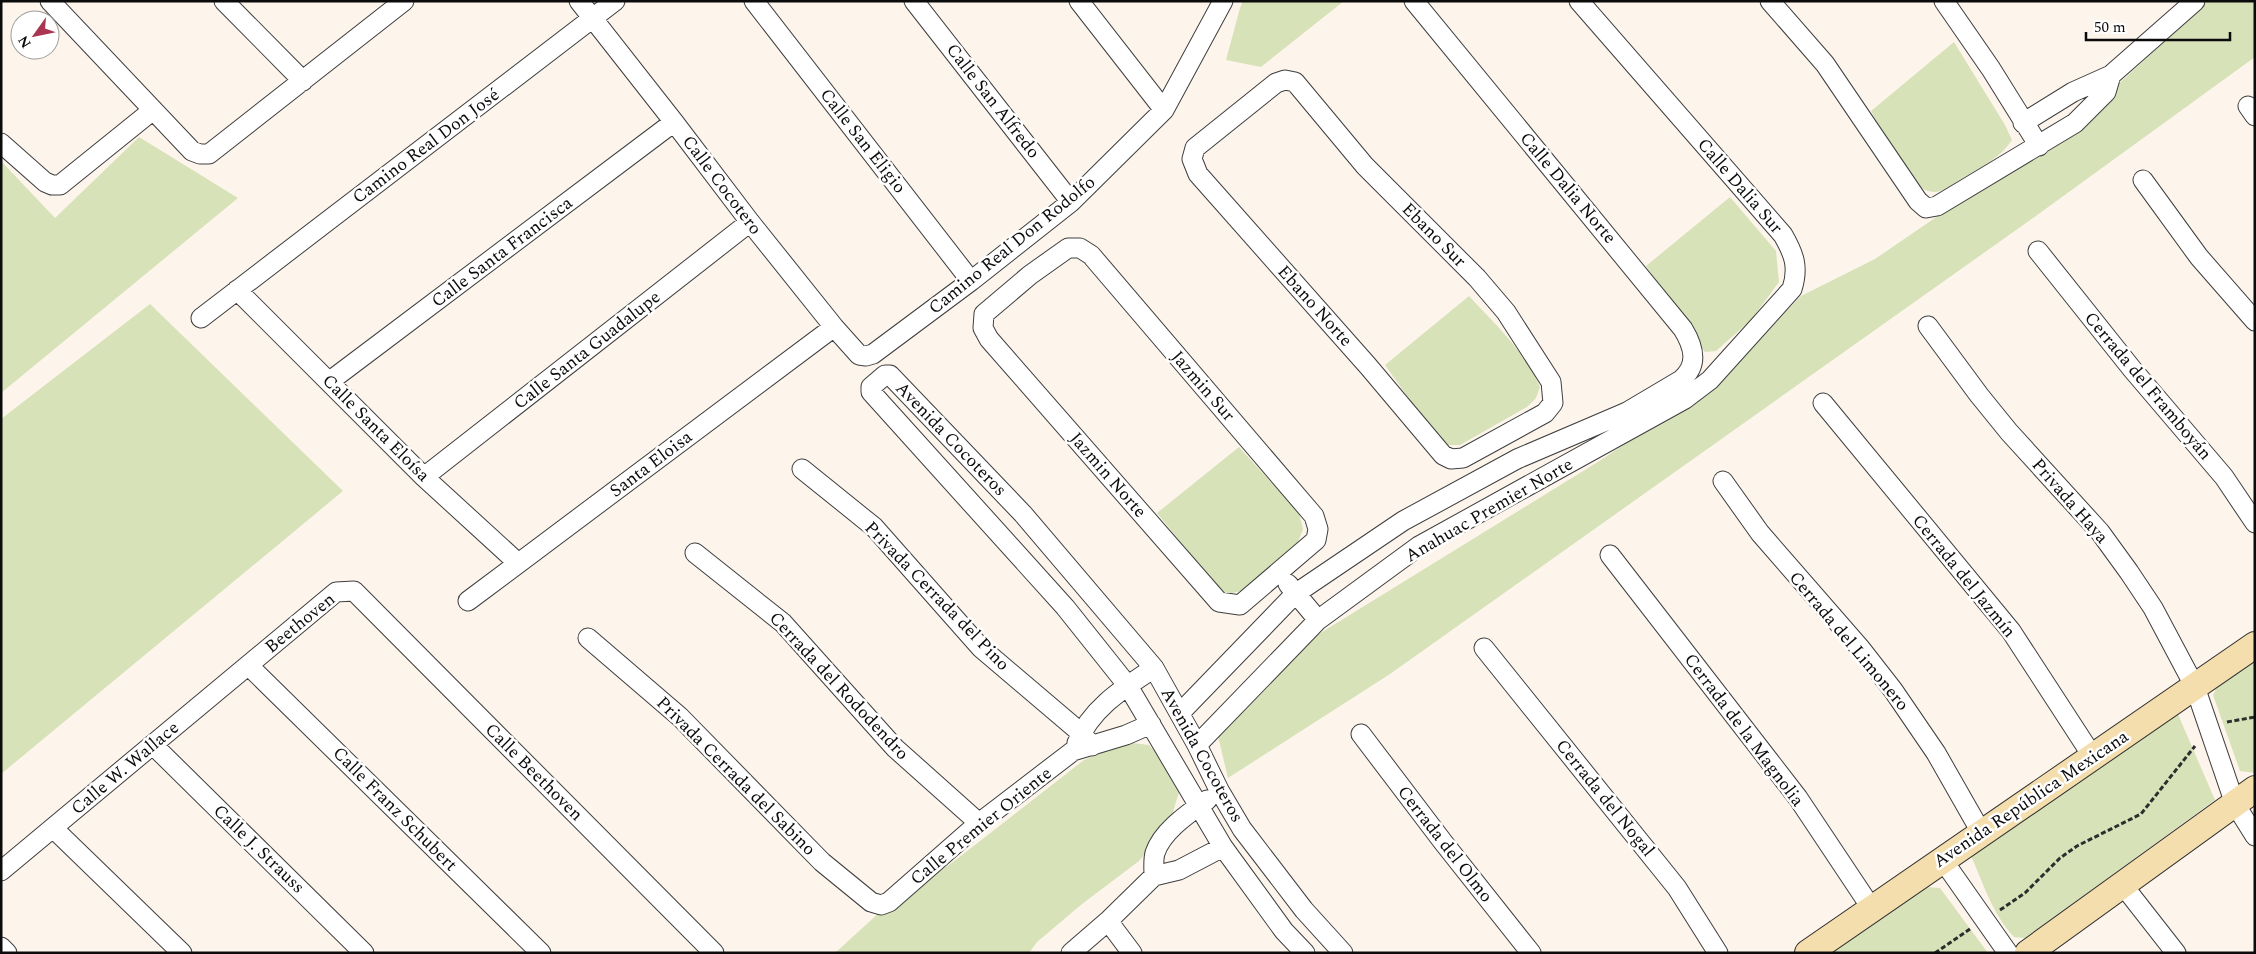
<svg xmlns="http://www.w3.org/2000/svg" width="2256" height="954" viewBox="0 0 2256 954" font-family="Spectral,serif">
<style>
.green{fill:#d7e2b9}
.lines{fill:none;stroke-linecap:round;stroke-linejoin:round}
.minor-casing{stroke:#3e3e3e;stroke-width:21}
.secondary-casing{stroke:#2d2d2d;stroke-width:28}
.path{stroke:#2d2d2d;stroke-width:3;stroke-dasharray:5 2.5;stroke-linecap:butt}
.minor{stroke:#fff;stroke-width:19}
.secondary{stroke:#f5deae;stroke-width:26}
.labels{text-anchor:middle;dominant-baseline:central;stroke-width:5;stroke-linejoin:round;paint-order:stroke}
.street-label{font-size:18px;fill:#0b0b0b;stroke:#fff}
</style>
<rect width="100%" height="100%" fill="#fdf5eb"/>
<!-- green -->
<path class="green" d="M1243 1H1344L1261 67 1226 60 1240 8Z
M2208 1H2255V57L2026 223 1390 674 1228 778 1218 736 1301 645 1601 460 1722 378 1801 296 1875 259 2084 116Z
M1954 42 2005 125 2012 140C2001 157 1983 166 1966 176 1958 180 1945 191 1936 192 1906 193 1883 134 1871 111Z
M139 137 238 198 1 393V161L55 218Z
M1730 197 1776 251 1779 282 1751 320 1716 351 1705 352 1646 266Z
M1469 296C1494 323 1525 352 1540 387L1536 398 1527 407 1460 445H1448L1437 438 1385 365Z
M150 304 343 491 1 774V419Z
M1239 447 1299 513 1303 529 1298 542 1242 591 1227 594 1213 582 1157 513Z
M2255 655V773L2240 771 2213 695 2221 679Z
M2177 712 2215 800 2025 938 2014 937C1993 915 1983 883 1971 856Z
M1125 742 1149 745 1158 755 1179 792 1169 825 1139 861 1082 904 1037 942 1029 953H835L881 911 953 862 1084 760Z
M1925 887 1940 888 1988 953H1831Z"/>
<g class="lines">
<!-- minor casing -->
<g class="minor-casing">
<path id="minor" d="M50 1 192 151 200 154H209L404 1
M224 1 303 81
M579 1 674 122 750 222 834 327 859 355 866 356 873 354 971 281 1071 202 1164 110 1223 1
M754 1 971 281
M914 1 1071 202
M1079 1 1164 110
M1770 1 1825 64 1918 201 1926 208 1937 206 2075 123 2106 92 2111 75
M1944 1 1991 69 2039 146
M1285 80 1295 82 1365 166 1477 278 1506 312 1551 382 1553 403 1545 413 1463 458 1451 459 1443 455 1368 366 1198 174 1192 159 1195 148 1276 83Z
M2248 106 2255 116
M2023 123 2073 92 2111 75 2195 1
M1 143 45 182 52 185H60L153 110
M2143 180 2199 257 2255 321
M1068 248H1080L1091 255 1314 516 1318 529 1316 540 1240 605 1219 602 989 339 983 328 984 314 1030 275Z
M2038 251 2132 369 2224 477 2255 523
M237 290 424 477 518 563
M201 318 615 1
M1928 326 1979 395 2009 432 2100 532 2129 572 2153 608 2195 687 2235 804 2255 836
M330 381 674 122
M1823 403 2011 631 2093 757
M802 469 874 527 981 648 1081 733 1092 746
M424 477 750 222
M1723 481 1760 533 1861 649 1893 690 1936 753 1981 832
M695 553 783 623 895 748 979 823
M1610 555 1798 798 1872 909
M1288 584 1318 620
M468 601 834 327
M588 638 680 717 822 862 871 902 881 905 889 902 979 823 1073 751 1126 735 1151 724
M1484 648 1677 888 1718 953
M249 666 541 953
M1180 713 1295 594 1403 521 1517 459 1627 412 1681 380C1699 365 1694 347 1683 329L1414 1
M1361 734 1443 842 1531 953
M1077 743C1091 708 1124 688 1154 668
M153 745 364 953
M1197 745 1318 620 1419 546 1685 399 1710 380 1792 289C1799 267 1794 254 1783 235L1579 1
M53 828 182 953
M1942 859 2008 953
M1 871 336 592 354 591 714 953
M1154 876C1154 869 1153 860 1155 853 1162 831 1189 813 1207 800
M2122 884 2176 953
M1108 921 1132 953
M1 947 7 953
M1071 953 1108 921 1154 876 1179 870 1223 847
M1305 953 1284 931 1223 847 1128 686 1065 607 871 392V387L885 375H890L1023 514 1154 668 1197 745 1219 790 1242 829 1304 910 1343 953"/>
</g>
<!-- secondary casing -->
<g class="secondary-casing">
<path id="secondary" d="M1808 953 2255 645
M2028 953 2255 789"/>
</g>
<!-- path -->
<path class="path" d="M2227 722 2255 717
M2000 910 2025 893 2060 858 2077 846 2141 814 2195 746
M1935 953 1970 929"/>
<!-- minor -->
<use href="#minor" class="minor"/>
<!-- secondary -->
<use href="#secondary" class="secondary"/>
</g>
<g class="labels">
<!-- street labels -->
<g class="street-label">
<text transform="translate(993 101) rotate(52)">Calle San Alfredo</text>
<text transform="translate(863 141) rotate(52)">Calle San Eligio</text>
<text transform="translate(426 146) rotate(-37)">Camino Real Don José</text>
<text transform="translate(722 185) rotate(53)">Calle Cocotero</text>
<text transform="translate(1740 186) rotate(49)">Calle Dalia Sur</text>
<text transform="translate(1568 188) rotate(50)">Calle Dalia Norte</text>
<text transform="translate(1434 235) rotate(45)">Ebano Sur</text>
<text transform="translate(1012 245) rotate(-39)">Camino Real Don Rodolfo</text>
<text transform="translate(502 252) rotate(-37)">Calle Santa Francisca</text>
<text transform="translate(1315 306) rotate(48)">Ebano Norte</text>
<text transform="translate(587 350) rotate(-38)">Calle Santa Guadalupe</text>
<text transform="translate(1203 386) rotate(49)">Jazmin Sur</text>
<text transform="translate(2148 386) rotate(50)">Cerrada del Framboyán</text>
<text transform="translate(376 428) rotate(45)">Calle Santa Eloísa</text>
<text transform="translate(951 439) rotate(46)">Avenida Cocoteros</text>
<text transform="translate(651 464) rotate(-37)">Santa Eloisa</text>
<text transform="translate(1108 475) rotate(49)">Jazmin Norte</text>
<text transform="translate(2070 501) rotate(49)">Privada Haya</text>
<text transform="translate(1489 510) rotate(-30)">Anahuac Premier Norte</text>
<text transform="translate(1964 576) rotate(51)">Cerrada del Jazmín</text>
<text transform="translate(937 596) rotate(46)">Privada Cerrada del Pino</text>
<text transform="translate(300 623) rotate(-39)">Beethoven</text>
<text transform="translate(1849 641) rotate(50)">Cerrada del Limonero</text>
<text transform="translate(839 686) rotate(47)">Cerrada del Rododendro</text>
<text transform="translate(1744 730) rotate(53)">Cerrada de la Magnolia</text>
<text transform="translate(1202 755) rotate(61)">Avenida Cocoteros</text>
<text transform="translate(125 768) rotate(-40)">Calle W. Wallace</text>
<text transform="translate(534 772) rotate(45)">Calle Beethoven</text>
<text transform="translate(736 776) rotate(45)">Privada Cerrada del Sabino</text>
<text transform="translate(1605 798) rotate(51)">Cerrada del Nogal</text>
<text transform="translate(2031 799) rotate(-34)">Avenida República Mexicana</text>
<text transform="translate(395 809) rotate(45)">Calle Franz Schubert</text>
<text transform="translate(981 826) rotate(-39)">Calle Premier Oriente</text>
<text transform="translate(1445 844) rotate(52)">Cerrada del Olmo</text>
<text transform="translate(259 849) rotate(44)">Calle J. Strauss</text>
</g>
</g>
<!-- border -->
<rect width="2256" height="954" fill="none" stroke="#0b0b0b" stroke-width="5"/>
<!-- north arrow -->
<g transform="translate(35 35) rotate(237)"><circle r="24" fill="#ffffff" stroke="#9d9d9d"/>
<path d="M0-4L9 19L0 12L-9 19Z" fill="#a93553"/>
<text y="-8" font-size="14" font-weight="bold" text-anchor="middle" fill="#0b0b0b">N</text>
</g>
<!-- scale -->
<path d="M2086 32v8h144v-8" fill="none" stroke="#0b0b0b" stroke-width="2.5"/>
<text x="2094" y="32" font-size="15" fill="#0b0b0b" stroke="#ffffff" stroke-width="4" paint-order="stroke">50 m</text>
</svg>
